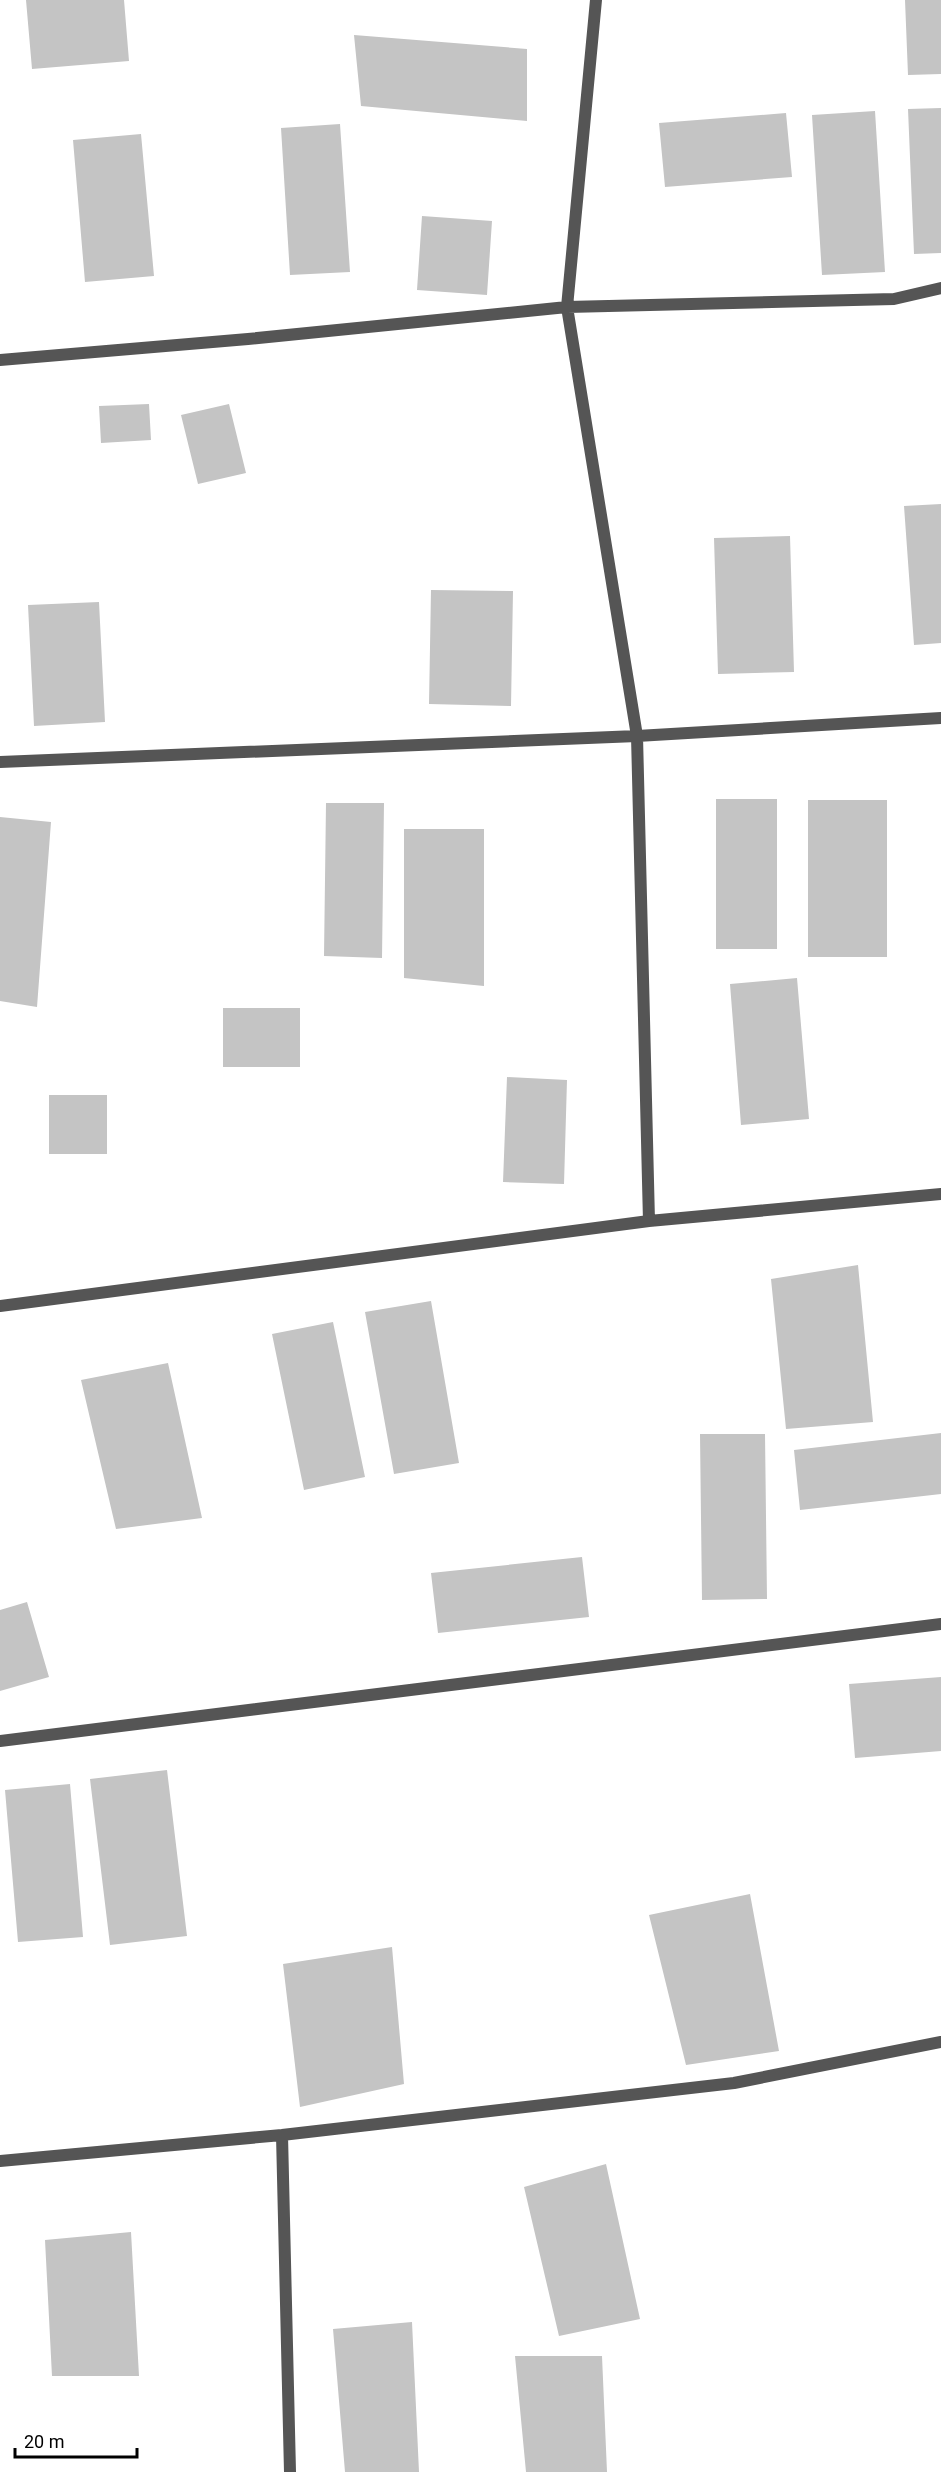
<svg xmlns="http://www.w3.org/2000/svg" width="941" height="2472" viewBox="0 0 941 2472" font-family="Roboto,sans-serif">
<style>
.building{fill:#c4c4c4}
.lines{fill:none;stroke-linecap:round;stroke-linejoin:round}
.street{stroke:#555;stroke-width:12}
</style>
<rect width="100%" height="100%" fill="#fff"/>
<!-- building -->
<path class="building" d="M26 0H124L129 61 32 69Z
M905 0H941V74L908 75Z
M354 35 527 49V121L361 106Z
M941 108V253L914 254 908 109Z
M875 111 885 272 822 275 812 115Z
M786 113 792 177 665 187 659 123Z
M340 124 350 272 290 275 281 128Z
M141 134 154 276 85 282 73 140Z
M422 216 492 221 487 295 417 290Z
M149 404 151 440 101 443 99 406Z
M229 404 246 473 198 484 181 415Z
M941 504V643L914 645 904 506Z
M790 536 794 672 718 674 714 538Z
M431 590 513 591 511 706 429 704Z
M99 602 105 722 34 726 28 605Z
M716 799H777V949H716Z
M808 800H887V957H808Z
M326 803H384L382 958 324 956Z
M0 817 51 822 37 1007 0 1001Z
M404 829H484V986L404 978Z
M797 978 809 1119 741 1125 730 984Z
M223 1008H300V1067H223Z
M507 1077 567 1080 564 1184 503 1182Z
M49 1095H107V1154H49Z
M858 1265 873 1422 786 1429 771 1279Z
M431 1301 459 1463 394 1474 365 1312Z
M333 1322 365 1477 304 1490 272 1334Z
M168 1363 202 1518 116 1529 81 1380Z
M941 1433V1494L800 1510 794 1450Z
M700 1434H765L767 1599 702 1600Z
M582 1557 589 1617 438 1633 431 1573Z
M27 1602 49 1677 0 1691V1610Z
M941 1677V1751L855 1758 849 1684Z
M167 1770 187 1936 110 1945 90 1779Z
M70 1784 83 1937 18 1942 5 1790Z
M750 1894 779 2051 686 2065 649 1915Z
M392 1947 404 2084 300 2107 283 1964Z
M606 2164 640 2319 559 2336 524 2187Z
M131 2232 139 2376H52L45 2240Z
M412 2322 419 2472H345L333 2329Z
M515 2356H602L607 2472H526Z"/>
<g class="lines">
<!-- street -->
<path class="street" d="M596 0 567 307 637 736 649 1221
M0 360 248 339 567 307 894 299 941 288
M0 762 637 736 941 718
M0 1306 649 1221 941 1194
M0 1741 941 1624
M282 2135 290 2472
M0 2161 282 2135 734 2083 941 2042"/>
</g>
<!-- scale -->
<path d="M15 2448v9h122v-9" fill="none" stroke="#000000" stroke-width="3"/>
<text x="24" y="2448" font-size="18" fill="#000000" stroke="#ffffff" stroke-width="4.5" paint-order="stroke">20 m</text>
</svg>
